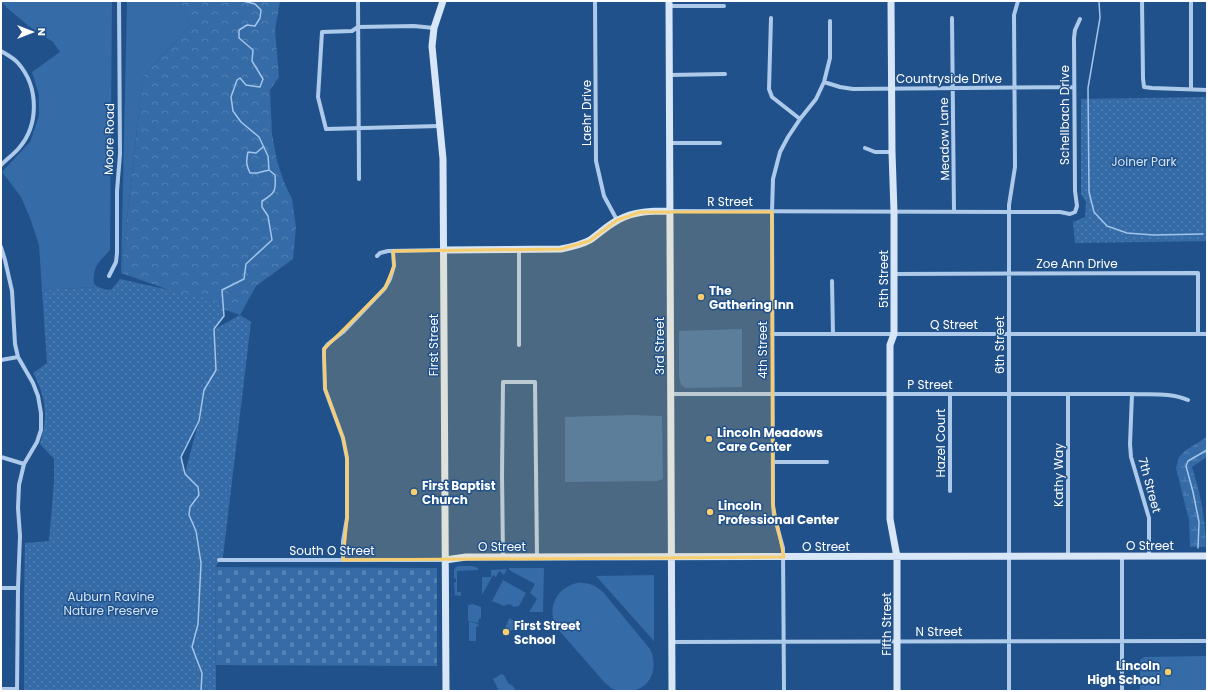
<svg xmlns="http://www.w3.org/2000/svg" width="1208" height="692" viewBox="0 0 1208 692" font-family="Poppins,sans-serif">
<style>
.green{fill:#356ba7}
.forest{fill:url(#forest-crowns)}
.wetland{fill:url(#wetland-marsh)}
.cemetery{fill:url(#cemetery-stones)}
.park{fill:url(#park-dots);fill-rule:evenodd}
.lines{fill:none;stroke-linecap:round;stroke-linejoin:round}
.stream{stroke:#a1c5ec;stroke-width:1.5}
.street{stroke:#adcaeb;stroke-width:4}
.secondary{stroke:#d8e7f8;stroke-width:7}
.marked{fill:#f8cd6e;fill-opacity:0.2;stroke:#f8cd6e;stroke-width:3;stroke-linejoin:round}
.poi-dot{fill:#f8cd6e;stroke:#21518a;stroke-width:1.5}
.labels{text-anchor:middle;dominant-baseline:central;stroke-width:3;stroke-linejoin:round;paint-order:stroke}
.street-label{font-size:12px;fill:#fff;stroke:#21518a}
.park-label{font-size:12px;fill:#d2e4f8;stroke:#21518a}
.poi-label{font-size:12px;font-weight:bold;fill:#fff;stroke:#21518a;text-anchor:start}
</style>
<defs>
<pattern id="forest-crowns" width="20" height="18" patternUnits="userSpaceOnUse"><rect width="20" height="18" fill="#356ba7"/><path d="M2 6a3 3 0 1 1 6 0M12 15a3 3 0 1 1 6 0" fill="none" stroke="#5381b4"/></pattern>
<pattern id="wetland-marsh" width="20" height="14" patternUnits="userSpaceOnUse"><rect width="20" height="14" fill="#356ba7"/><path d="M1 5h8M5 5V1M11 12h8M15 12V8" fill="none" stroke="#5381b4"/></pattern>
<pattern id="cemetery-stones" width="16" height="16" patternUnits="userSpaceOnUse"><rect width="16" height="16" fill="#356ba7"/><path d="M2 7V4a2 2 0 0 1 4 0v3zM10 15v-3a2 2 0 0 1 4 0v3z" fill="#5381b4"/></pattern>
<pattern id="park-dots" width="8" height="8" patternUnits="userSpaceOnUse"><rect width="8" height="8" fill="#356ba7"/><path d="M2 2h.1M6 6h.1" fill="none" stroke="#5381b4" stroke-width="1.8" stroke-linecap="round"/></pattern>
</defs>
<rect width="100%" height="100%" fill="#21518a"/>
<!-- green -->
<path class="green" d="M1 1H112L110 250C99 262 92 267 94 284L98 287 42 290 39 245 30 218 21 197 2 172 30 142 39 116V95L32 72 60 52 53 42 30 27 7 8Z
M127 1H180L191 25 143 76 121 273Z
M742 329V387L686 388 681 385 679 376V331Z
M631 415 662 416 663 479 657 481 565 482V417Z
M459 566H472L478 568V570L457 571V592H461V596L454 595 455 594 454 583 456 582V579L454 578V570L456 567Z
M509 568H544L543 612H529L537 599 530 593 535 584 509 570Z
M507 569 504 575 499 571 496 577 493 575 482 595V577H491V570Z
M654 575V641L596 576Z
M503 580 526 593 519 606 513 607 512 605 508 604 504 606 492 601Z
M577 583C587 582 595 585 603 592L650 649C659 668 651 691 627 691 623 691 618 692 615 690 611 689 608 685 605 683L556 627C547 608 556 588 577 583Z
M473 604 481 607V618L479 619 478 623 468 621V605Z
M469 622H471L478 624 479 626 476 627V641H469Z
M1207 656V691H1140V660L1144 657Z
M501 674 504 675 508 683 513 686 516 691H499L493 679Z"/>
<!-- forest -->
<path class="forest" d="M180 1H280L275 30 279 77 270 90 272 134 277 161 284 182 292 199 296 227 293 259 256 286 240 315 121 273 143 76 191 25Z"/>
<!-- wetland -->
<path class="wetland" d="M1207 437V457L1192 467C1201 496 1205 516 1206 547H1190L1189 520 1176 468 1179 457 1186 450Z"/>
<!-- cemetery -->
<path class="cemetery" d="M215 567 437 568V666L216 665Z"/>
<!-- park -->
<path class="park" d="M1207 97V241L1075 243 1073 222 1085 217 1086 202 1081 194V99Z
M120 279 223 302 224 316 215 329 240 315 251 322 223 557 215 567 216 691H24V594L25 543 49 541 54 482V459L40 444C48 417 47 399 33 373L47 363 42 290 98 287 107 290 112 289ZM198 423V424L185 473 181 457Z
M509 618 520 624 518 628 510 631 506 636V627Z"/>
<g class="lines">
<!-- stream -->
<path class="stream" d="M1099 1 1100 18 1088 88 1089 192 1094 212 1107 226 1127 233 1154 235 1203 234
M263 147 256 153 248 152C246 161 246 165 250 173H257L269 170
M1198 548 1199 522 1193 492 1186 466 1188 461 1207 450
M201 691 202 673 192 647 198 624 201 563 196 531 189 515 190 507 199 495 198 487 185 474 181 457 199 421 204 390 216 370 214 329 224 316 222 290 244 279 246 264 272 240 268 216 262 207V201C276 193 276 190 275 175L269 170 268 156 259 137 241 122 233 111 231 97 237 80 240 78 246 85 260 87 263 79 252 61 253 50 239 38V30L247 25 255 26 260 18 261 10 255 4 243 1"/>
<!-- street -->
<path class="street" d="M358 1 359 179
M595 1 596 161 604 196 617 220
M1142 1 1143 78 1144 87 1152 88 1207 90
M1191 1V89
M669 6H724
M771 18 769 89 772 97 800 119
M952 18 954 212
M434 28 414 26 358 27 352 31 322 32 318 97 326 129 439 126
M1 51C6 54 14 58 18 63 39 87 39 125 19 148 14 154 7 159 1 165
M669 75 725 74
M824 82 840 87 853 89 1074 87
M669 143H720
M865 148 875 152H892
M670 211 1060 212 1070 214 1075 212 1077 206 1075 191 1074 38 1075 30 1080 19
M1 247 5 260 12 291 15 344 18 357 33 383 38 396 41 413V430L37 442 24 464 19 485 18 508 20 536 18 588 17 691
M519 250V345
M377 256 380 253 388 251 444 250
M894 274 1198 273V334
M109 276 116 262 117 253V191L120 154 119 1
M832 281 833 334
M772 334H1207
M1 360 18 357
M671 394H1132C1151 395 1170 392 1188 400
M950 394V491
M1132 394 1130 444 1131 457 1149 518V556
M1 457 24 464
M773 462H827
M503 557 502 474 503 382H535L537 557
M1068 557V394
M1122 557V691
M219 560H445
M343 560V541L347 518V458L343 438 325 389 324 356V349L328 344 343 332 385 288 390 279 394 266 393 251
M1 588H18
M672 642 1207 641
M1 689H17
M784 691 783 548 774 515 773 505 772 211 773 179 780 152 788 137 800 119 816 99 824 82 830 58V21
M1009 691V205L1015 167 1014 15 1018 1"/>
<!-- secondary -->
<path class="secondary" d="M443 1 434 28 432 46 443 159 446 691
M669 1 672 691
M891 1 892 152 894 212V334L890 345V519L897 557V691
M444 250 561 249C571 247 581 245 590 240 600 233 608 225 618 220 634 211 652 211 670 211
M445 560 466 557 1207 556"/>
</g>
<!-- marked area -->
<path class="marked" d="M640 212H772L773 505 784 557 343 560 347 518V458L343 438 325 389 324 349 385 288 394 266 393 251 561 249 589 241 617 220Z"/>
<!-- markers -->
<g class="poi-dot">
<circle cx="701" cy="297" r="4"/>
<circle cx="709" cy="439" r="4"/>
<circle cx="414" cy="492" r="4"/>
<circle cx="710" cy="512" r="4"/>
<circle cx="506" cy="632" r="4"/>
<circle cx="1168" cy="672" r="4"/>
</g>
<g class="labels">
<!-- street labels -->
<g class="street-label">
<text x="949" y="78">Countryside Drive</text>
<text transform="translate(586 113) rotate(-90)">Laehr Drive</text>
<text transform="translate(1064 115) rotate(-90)">Schellbach Drive</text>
<text transform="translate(109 139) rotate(-89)">Moore Road</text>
<text transform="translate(944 139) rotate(-91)">Meadow Lane</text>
<text x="730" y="201">R Street</text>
<text x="1077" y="263">Zoe Ann Drive</text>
<text transform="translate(883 279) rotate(-90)">5th Street</text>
<text x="954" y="324">Q Street</text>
<text transform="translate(433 345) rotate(-90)">First Street</text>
<text transform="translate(999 345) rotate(-90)">6th Street</text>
<text transform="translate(659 346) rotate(-90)">3rd Street</text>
<text transform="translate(762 350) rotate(-90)">4th Street</text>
<text x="930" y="384">P Street</text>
<text transform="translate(940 443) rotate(-90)">Hazel Court</text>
<text transform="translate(1058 475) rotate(-90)">Kathy Way</text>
<text transform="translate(1150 485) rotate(75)">7th Street</text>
<text x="1150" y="545">O Street</text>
<text x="502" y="546">O Street</text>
<text x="826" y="546">O Street</text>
<text x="332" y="550">South O Street</text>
<text transform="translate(886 624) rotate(-90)">Fifth Street</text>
<text x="939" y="631">N Street</text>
</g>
<!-- park labels -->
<g class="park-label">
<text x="1144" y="161">Joiner Park</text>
<text x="111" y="596">Auburn Ravine<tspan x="111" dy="14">Nature Preserve</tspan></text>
</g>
<!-- poi labels -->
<g class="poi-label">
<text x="709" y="290">The<tspan x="709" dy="14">Gathering Inn</tspan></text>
<text x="717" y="432">Lincoln Meadows<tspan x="717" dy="14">Care Center</tspan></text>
<text x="422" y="485">First Baptist<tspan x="422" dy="14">Church</tspan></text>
<text x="718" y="505">Lincoln<tspan x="718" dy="14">Professional Center</tspan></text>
<text x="514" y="625">First Street<tspan x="514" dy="14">School</tspan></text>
<text x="1160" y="665" text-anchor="end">Lincoln<tspan x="1160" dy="14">High School</tspan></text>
</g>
</g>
<!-- border -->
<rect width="1208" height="692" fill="none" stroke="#ffffff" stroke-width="4"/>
<!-- north arrow -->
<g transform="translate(32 32) rotate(90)" stroke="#21518a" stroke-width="3" paint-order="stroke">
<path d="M0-3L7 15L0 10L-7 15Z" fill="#ffffff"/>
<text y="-6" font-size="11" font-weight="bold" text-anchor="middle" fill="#ffffff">N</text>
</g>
</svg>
